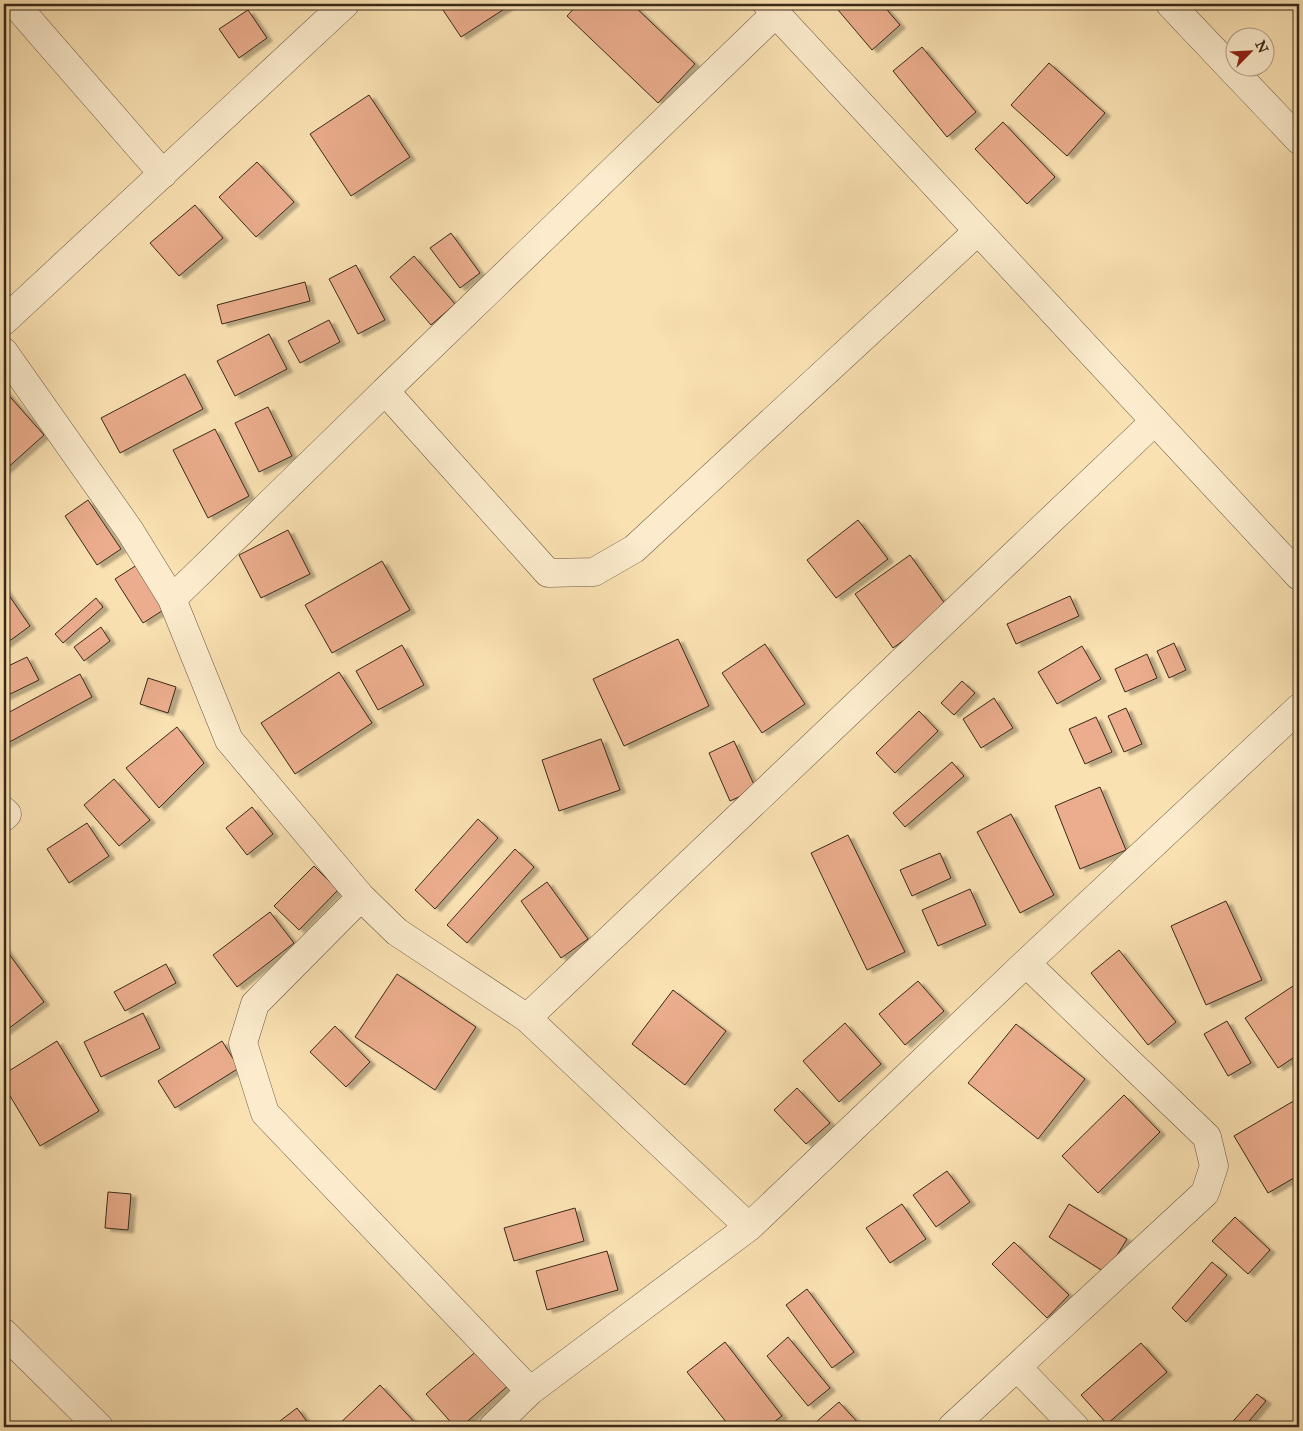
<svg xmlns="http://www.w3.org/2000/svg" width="1303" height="1431" viewBox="0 0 1303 1431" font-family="'IM FELL Great Primer',serif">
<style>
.building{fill:#ebad8d;stroke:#392919;filter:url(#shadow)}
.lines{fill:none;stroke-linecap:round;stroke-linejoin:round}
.street-casing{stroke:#69573f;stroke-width:29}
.street{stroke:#fceccd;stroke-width:28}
</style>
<defs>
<filter id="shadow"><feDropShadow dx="5.5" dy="3" stdDeviation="1" flood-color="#0004"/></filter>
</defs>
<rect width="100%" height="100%" fill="#fae1b2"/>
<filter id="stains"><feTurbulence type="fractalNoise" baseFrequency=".004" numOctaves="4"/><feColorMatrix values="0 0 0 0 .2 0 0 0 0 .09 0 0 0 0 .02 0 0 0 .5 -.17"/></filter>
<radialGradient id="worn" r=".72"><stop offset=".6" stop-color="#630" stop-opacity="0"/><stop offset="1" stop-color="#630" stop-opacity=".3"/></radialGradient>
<!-- building -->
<path class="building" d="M439 4H512L461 37Z
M578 4H632L695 64 658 103 567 16Z
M833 4H882L900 25 872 50Z
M248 10 267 38 239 58 219 29Z
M922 47 976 112 947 137 893 71Z
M1049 63 1105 113 1067 156 1011 105Z
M369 95 410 157 351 196 310 134Z
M1003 122 1055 177 1027 204 975 149Z
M257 162 294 202 256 237 219 197Z
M195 205 223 238 179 276 150 243Z
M451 233 480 273 460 288 430 248Z
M414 256 455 304 431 325 390 277Z
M356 265 385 320 358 334 329 279Z
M305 282 310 301 222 324 217 305Z
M329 320 340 342 300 363 288 341Z
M269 334 287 369 235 396 217 361Z
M185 374 203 409 120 453 101 418Z
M4 390 44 435 4 471Z
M268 407 292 456 259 472 235 423Z
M215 429 249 496 208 518 173 450Z
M88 500 121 549 97 565 65 516Z
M858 520 888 559 836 598 807 560Z
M288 530 310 574 261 598 239 555Z
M910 555 948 608 893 648 855 594Z
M382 561 410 610 332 653 305 605Z
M140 563 168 607 143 623 115 579Z
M4 588 30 626 4 645Z
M1070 596 1079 616 1016 644 1007 624Z
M96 598 103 607 63 643 55 634Z
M101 627 110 641 84 661 74 647Z
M678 639 709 706 624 746 593 679Z
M1174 643 1186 670 1169 678 1157 651Z
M765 644 805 704 762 733 722 673Z
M402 645 424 685 378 710 356 671Z
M1082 646 1101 679 1057 704 1038 672Z
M1147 654 1157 678 1125 692 1115 669Z
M27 657 39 680 4 697V668Z
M339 672 372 723 295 774 261 723Z
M80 674 92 697 4 745V715Z
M148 678 176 687 168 713 140 704Z
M962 681 975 693 954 715 941 703Z
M994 698 1013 728 981 748 963 719Z
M1126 708 1142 744 1124 752 1108 716Z
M919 711 938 731 895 773 876 753Z
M1096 717 1112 752 1085 764 1069 729Z
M177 727 204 763 159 808 126 768Z
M601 739 620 790 559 811 542 760Z
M734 741 756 789 730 801 709 753Z
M952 762 964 776 905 827 893 813Z
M114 779 150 820 119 846 84 805Z
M1100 787 1126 850 1080 869 1055 806Z
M252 807 273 834 247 855 226 828Z
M1011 814 1054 895 1020 913 977 832Z
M478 819 498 838 435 909 415 890Z
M87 823 109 856 69 883 47 849Z
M848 835 905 952 867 970 811 853Z
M515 849 534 867 467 943 447 925Z
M940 853 951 878 912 896 900 870Z
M314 866 338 890 299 930 274 906Z
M547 882 588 939 561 958 521 901Z
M970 889 986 925 938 946 922 910Z
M1226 901 1262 980 1206 1005 1171 926Z
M270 912 294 943 237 987 213 955Z
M4 947 44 1002 4 1032Z
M1119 950 1176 1022 1148 1045 1091 973Z
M166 964 176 983 125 1011 114 992Z
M397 974 476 1027 435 1090 355 1037Z
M918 981 944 1011 905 1045 879 1014Z
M1293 986 1299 995V1054L1278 1068 1245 1018Z
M673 990 726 1031 685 1085 632 1044Z
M143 1013 160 1048 101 1077 84 1042Z
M1227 1021 1251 1063 1228 1076 1204 1034Z
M845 1023 881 1064 839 1102 803 1061Z
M1016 1024 1085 1079 1038 1139 968 1083Z
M335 1026 370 1062 346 1087 310 1052Z
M57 1041 99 1111 40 1146 4 1086V1074Z
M222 1041 239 1068 175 1108 158 1081Z
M797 1088 830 1123 806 1144 774 1110Z
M1124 1095 1160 1132 1098 1193 1062 1156Z
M1297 1099 1299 1103V1175L1268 1193 1234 1136Z
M947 1171 970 1202 936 1227 913 1195Z
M108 1192 131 1194 128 1230 105 1228Z
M902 1204 926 1239 890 1263 866 1228Z
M1069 1204 1127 1239 1106 1273 1049 1237Z
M575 1208 584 1241 514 1261 504 1228Z
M1235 1217 1270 1250 1248 1274 1212 1241Z
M1014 1242 1069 1295 1047 1318 992 1264Z
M607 1251 618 1290 547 1310 536 1271Z
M1212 1262 1227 1275 1186 1322 1172 1308Z
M807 1289 854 1352 832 1368 786 1305Z
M788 1337 830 1388 808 1406 767 1356Z
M725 1342 782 1416 767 1427H730L687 1372Z
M1141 1343 1167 1372 1107 1424 1081 1395Z
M479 1349 510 1384 461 1427H455L426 1394Z
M380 1385 419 1427H336Z
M1257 1394 1266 1401 1244 1427H1228Z
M839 1402 862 1427H821L816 1422Z
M297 1408 311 1427H272Z"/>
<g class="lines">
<!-- street casing -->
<g class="street-casing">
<path id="street" d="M15 4 163 174
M767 4 1299 576
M1170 4 1299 140
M776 13 385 391 548 573 594 572 634 549 978 231
M4 321 345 4
M4 352 130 531 172 599 229 740 361 897 397 932 527 1018
M172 599 385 391
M4 811 7 814 4 817
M361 897 255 1004 243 1043 265 1113 530 1391
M749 1227 527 1018 1155 421
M4 1333 99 1427
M1017 1367 1075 1427
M493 1427 530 1391 749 1227 1026 963 1299 708
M952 1427 1205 1193 1214 1166 1207 1137 1026 963"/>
</g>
<!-- street -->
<use href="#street" class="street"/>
</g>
<!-- margin -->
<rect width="1303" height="1431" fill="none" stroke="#fae1b2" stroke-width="20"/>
<rect x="5" y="5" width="1293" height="1421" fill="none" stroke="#392919" stroke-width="2.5"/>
<rect x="10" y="10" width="1283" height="1411" fill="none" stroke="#392919"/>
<!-- north arrow -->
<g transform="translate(1250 52) rotate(66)"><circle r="24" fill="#fceccd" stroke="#ae9e85"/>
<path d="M0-4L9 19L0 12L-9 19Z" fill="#8f2418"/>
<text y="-8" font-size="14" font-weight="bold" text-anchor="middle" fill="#392919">N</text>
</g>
<rect width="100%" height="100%" filter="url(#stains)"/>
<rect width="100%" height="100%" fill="url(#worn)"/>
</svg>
